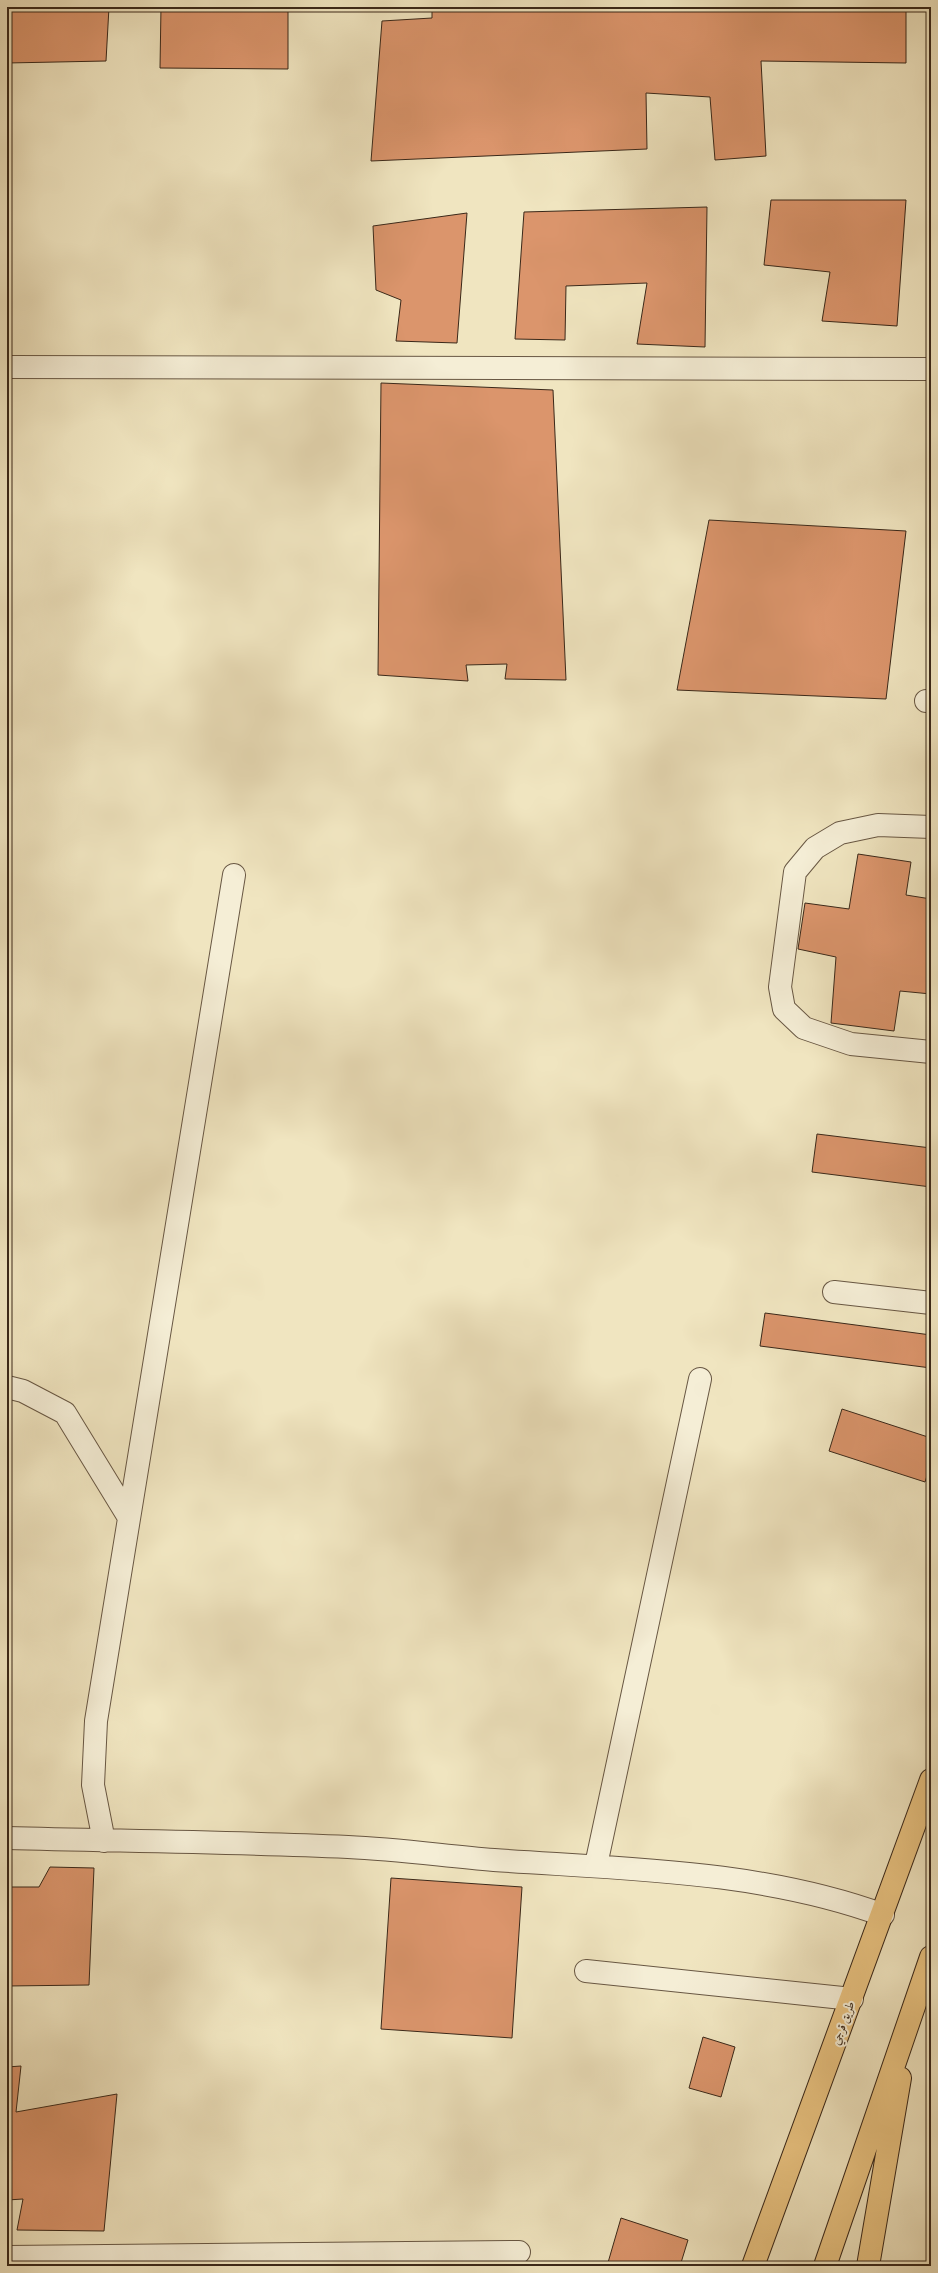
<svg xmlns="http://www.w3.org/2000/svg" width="938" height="2273" viewBox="0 0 938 2273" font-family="'IM FELL Great Primer',Amiri,serif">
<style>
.building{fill:#db956c;stroke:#3a2819}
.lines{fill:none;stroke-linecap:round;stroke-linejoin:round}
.minor-casing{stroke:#685743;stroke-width:24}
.highway-casing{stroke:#3a2819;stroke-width:24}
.minor{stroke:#f5eed6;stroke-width:22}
.highway{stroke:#e8c280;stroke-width:22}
.labels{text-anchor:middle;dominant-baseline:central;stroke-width:4;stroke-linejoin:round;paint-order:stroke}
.street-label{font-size:12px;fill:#3a2819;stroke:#f5eed6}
</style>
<rect width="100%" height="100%" fill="#f0e5c0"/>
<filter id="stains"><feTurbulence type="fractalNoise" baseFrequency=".005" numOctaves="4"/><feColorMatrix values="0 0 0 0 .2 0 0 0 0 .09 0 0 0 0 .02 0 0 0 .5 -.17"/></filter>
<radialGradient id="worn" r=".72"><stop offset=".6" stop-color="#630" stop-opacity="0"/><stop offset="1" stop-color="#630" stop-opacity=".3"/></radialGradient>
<!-- building -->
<path class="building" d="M7 7H109L106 61 7 63Z
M161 7H288V69L160 68Z
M432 7H906V63L761 61 766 156 715 160 710 97 646 93 647 149 371 161 382 21 432 18Z
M771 200H906L897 326 822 321 830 272 764 265Z
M707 207 705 347 637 344 647 283 566 286 565 340 515 339 524 212Z
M467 213 457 343 396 341 401 300 376 290 373 226Z
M381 383 553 390 566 680 505 679 507 664 466 665 468 681 378 675Z
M709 520 906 531 886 699 677 690Z
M858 854 911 862 906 895 931 899V994L900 991 894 1031 831 1023 836 957 798 949 805 903 849 909Z
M817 1134 931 1148V1187L812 1172Z
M765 1313 931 1335V1368L760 1346Z
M842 1409 931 1438V1463L925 1482 829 1451Z
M50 1867 94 1868 89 1985 7 1986V1887H39Z
M391 1878 522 1887 512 2038 381 2029Z
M703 2037 735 2047 721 2097 689 2088Z
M21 2066 16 2112 117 2094 104 2231 17 2230 23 2199 7 2200V2067Z
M621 2218 688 2240 680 2266H607Z"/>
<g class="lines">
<!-- minor casing -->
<g class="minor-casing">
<path id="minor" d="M7 367 931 369
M926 701H931
M931 827 878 825 840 833 815 848 795 872 780 987 784 1009 804 1028 851 1044 931 1052
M834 1292 931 1303
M7 1387 23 1391 65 1413 128 1516
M7 1838C121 1841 234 1842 348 1847 397 1849 445 1856 494 1860 623 1869 760 1870 883 1915
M104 1841 93 1785 96 1721 234 875
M596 1865 700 1379
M586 1971 852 1999
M7 2257 519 2252"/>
</g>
<!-- highway casing -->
<g class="highway-casing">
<path id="highway" d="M753 2266 931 1780
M825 2266 931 1957
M868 2266 900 2078"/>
</g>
<!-- minor -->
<use href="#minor" class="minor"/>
<!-- highway -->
<use href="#highway" class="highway"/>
</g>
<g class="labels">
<!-- street labels -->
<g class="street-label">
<text transform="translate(843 2023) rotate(-70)">طريق قرجي</text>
</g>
</g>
<!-- margin -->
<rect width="938" height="2273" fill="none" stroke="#f0e5c0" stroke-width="24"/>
<rect x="8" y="8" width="922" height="2257" fill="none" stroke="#3a2819" stroke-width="2"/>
<rect x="12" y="12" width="914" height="2249" fill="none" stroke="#3a2819"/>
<rect width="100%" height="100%" filter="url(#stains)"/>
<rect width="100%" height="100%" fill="url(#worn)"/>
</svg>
